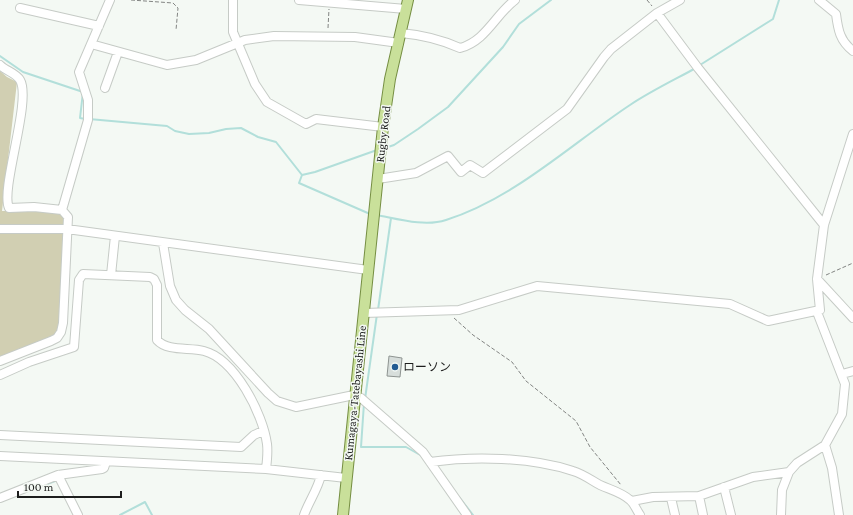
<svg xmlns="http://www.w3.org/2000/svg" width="853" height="515" viewBox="0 0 853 515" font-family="'Crimson Pro','Noto Sans JP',serif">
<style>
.green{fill:#d1cfb2}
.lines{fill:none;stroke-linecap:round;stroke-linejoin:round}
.stream{stroke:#b2dfda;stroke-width:2}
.building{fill:#d7dedb;stroke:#8e9491}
.minor-casing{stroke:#c6cbc6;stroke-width:10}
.major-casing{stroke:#758e42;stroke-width:12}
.path{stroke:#838583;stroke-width:1;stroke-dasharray:4 2;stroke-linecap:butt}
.minor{stroke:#fff;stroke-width:8}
.major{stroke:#c9e09a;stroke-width:10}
.poi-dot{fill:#225b92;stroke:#f4f9f4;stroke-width:1.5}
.labels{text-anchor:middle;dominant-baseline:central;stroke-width:3;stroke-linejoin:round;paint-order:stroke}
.street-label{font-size:12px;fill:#1d1e1d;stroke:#f4f9f4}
.poi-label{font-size:12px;fill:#1d1e1d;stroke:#f4f9f4;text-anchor:start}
</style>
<rect width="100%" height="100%" fill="#f4f9f4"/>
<!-- green -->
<path class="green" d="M0 71 7 77 17 82 2 211H38L62 214 65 220 60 322 58 331 53 337 0 358Z"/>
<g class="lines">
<!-- stream -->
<path class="stream" d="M0 56 23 72 83 92 80 118 85 119
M700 65 773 19 779 0
M89 119 167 126 175 131 189 134 209 133 226 129 241 128 258 137 276 142 302 175
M385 148 394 145 418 129 448 107 503 47 519 24 551 0
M302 175 299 183 370 214
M302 175 315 172 377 150
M377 215C398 219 425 227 446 220 515 198 571 144 630 105 651 91 674 80 696 68
M378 310 391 218
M365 399 377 314
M364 403 361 447H406L422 456
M47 484 58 480
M459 497 473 515
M120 515 145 502 152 515"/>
</g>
<!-- building -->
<path class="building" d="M389 356 402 358 400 377 387 376Z"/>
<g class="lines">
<!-- minor casing -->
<g class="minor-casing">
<path id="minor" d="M233 0V32L255 84 267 102 306 124 316 119 383 127
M299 0 406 9
M819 0 836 14C838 30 840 41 853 51
M20 8 99 26
M657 13 698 68 824 225
M401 33C423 35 440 39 460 48 486 41 495 15 515 0
M91 44 167 65 196 60 245 40 274 36 355 37 399 43
M0 65C6 71 16 73 20 80 32 100 0 189 9 208L34 207 62 210 68 217 63 323 61 332 57 338 51 341 0 361
M105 88 118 52
M378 179 416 173 448 156 461 172 470 165 483 173 567 109 604 57 611 49 657 13 680 0
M62 210 88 120V100L79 72 110 0
M0 229H67L368 270
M163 243 170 286 176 300 185 310 209 329 268 393 277 401 296 407 354 395 361 398 423 452 467 515
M111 275 115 236
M817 279 853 318
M364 313 459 310 537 286 730 304 768 321 820 310
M842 374 853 371
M0 375 29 362 74 347 79 280 83 274 150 277 154 279 157 285V340C168 352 189 347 204 351 235 359 263 414 267 444 268 452 267 461 266 469
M0 435 241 447 254 435 263 431
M825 445 832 468 839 515
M0 456 266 469 346 478
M430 462C474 456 530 457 573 471 583 474 591 480 600 485 611 490 621 492 630 500 634 503 637 511 640 515
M58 475 78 515
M724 487 731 515
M699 496 703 515
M0 498 58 475 102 469 104 468 106 462
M671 498 675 515
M632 501 653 497 699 496 753 477 789 472
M304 515C309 501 318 489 321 475
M781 515 782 490 789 472 797 463 825 445 842 414 845 384 817 312 820 310 817 279 824 225 853 134"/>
</g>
<!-- major casing -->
<g class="major-casing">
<path id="major" d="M343 515 383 127 390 79 408 0"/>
</g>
<!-- path -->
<path class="path" d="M131 0 173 3 178 8 176 30
M647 0 652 6
M328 28 329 9
M826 275 853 263
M454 318 473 335 512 362 526 381 576 421 590 447 621 485"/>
<!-- minor -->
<use href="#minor" class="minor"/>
<!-- major -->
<use href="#major" class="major"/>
</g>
<!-- markers -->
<circle class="poi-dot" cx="395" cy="367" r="4"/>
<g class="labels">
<!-- street labels -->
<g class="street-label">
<text transform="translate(383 134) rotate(-83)">Rugby Road</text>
<text transform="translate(355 393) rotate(-84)">Kumagaya-Tatebayashi Line</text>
</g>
<!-- poi labels -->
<g class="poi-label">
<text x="403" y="367">ローソン</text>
</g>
</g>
<!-- scale -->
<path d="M18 491v6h103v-6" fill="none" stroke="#1d1e1d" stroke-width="2"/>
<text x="24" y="491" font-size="12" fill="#1d1e1d" stroke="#f4f9f4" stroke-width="3" paint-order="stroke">100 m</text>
</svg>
